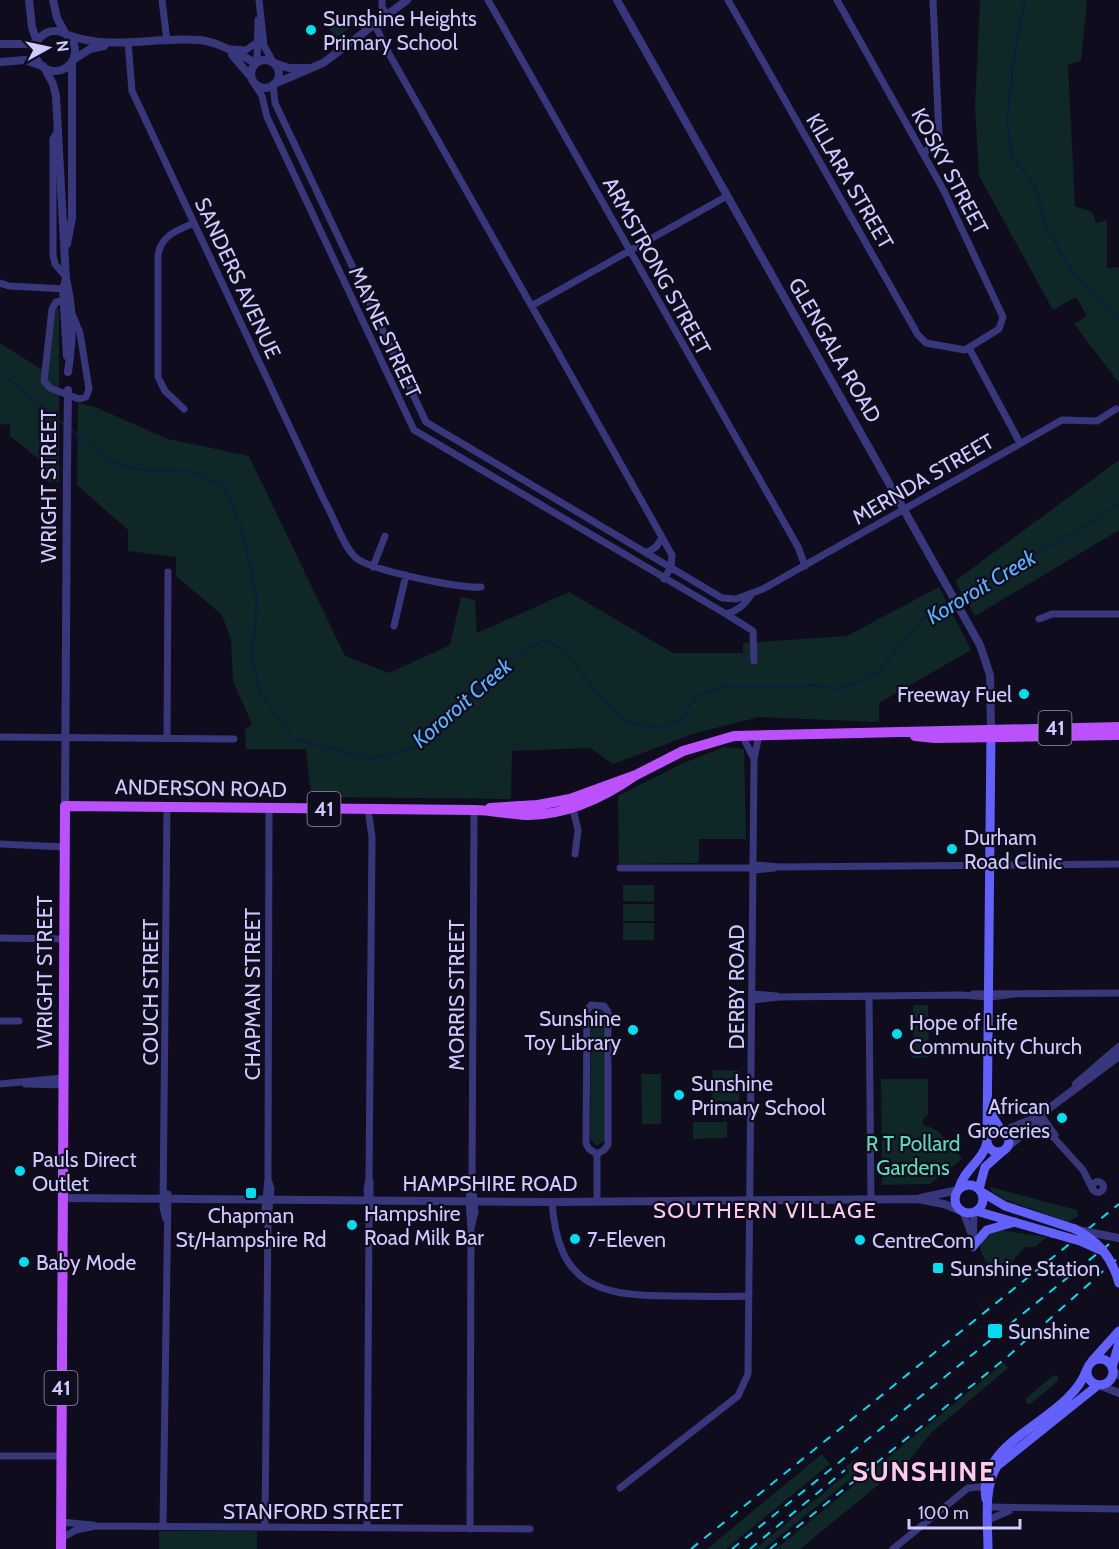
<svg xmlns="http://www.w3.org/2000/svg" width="1119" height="1549" viewBox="0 0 1119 1549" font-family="Cabin,sans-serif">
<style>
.green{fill:#0f2726}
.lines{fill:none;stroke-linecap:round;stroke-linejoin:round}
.stream{stroke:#0b1e3d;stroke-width:2}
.minor{stroke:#39377c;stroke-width:7}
.tertiary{stroke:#39377c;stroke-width:8}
.secondary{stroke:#6261fd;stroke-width:9}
.primary{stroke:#ba51fd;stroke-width:10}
.rail{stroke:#03ddf1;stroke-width:2;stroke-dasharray:9 8;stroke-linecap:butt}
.tertiary-bridge{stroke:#39377c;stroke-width:8}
.secondary-bridge{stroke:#6261fd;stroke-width:9}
.poi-dot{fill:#03ddf1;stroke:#0f0c1d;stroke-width:2}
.labels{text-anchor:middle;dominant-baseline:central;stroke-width:4.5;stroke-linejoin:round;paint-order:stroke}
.shield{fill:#0f0c1d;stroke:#9590ba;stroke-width:1.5}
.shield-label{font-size:20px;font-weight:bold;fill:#cec9fe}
.poi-label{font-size:21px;fill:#cec9fe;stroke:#0f0c1d;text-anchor:start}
.street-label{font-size:21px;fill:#cec9fe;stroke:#0f0c1d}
.park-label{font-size:21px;fill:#57ddb9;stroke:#0f0c1d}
.water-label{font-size:22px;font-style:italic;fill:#58b3fd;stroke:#0f0c1d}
.neighbourhood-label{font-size:22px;letter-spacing:1.5px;fill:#fecbed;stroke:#0f0c1d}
.district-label{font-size:27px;font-weight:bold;letter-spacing:1.5px;fill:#fecbed;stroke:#0f0c1d}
</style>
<rect width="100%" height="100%" fill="#0f0c1d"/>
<!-- green -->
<path class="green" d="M980 0H1087L1081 61 1068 64 1075 206 1092 212 1096 223 1107 220V268L1119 267V383L1074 324 1087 316 1076 297 1053 310 979 176 975 106Z
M355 18V24L336 38 326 24H330V19Z
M56 308 59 310V482L43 481 41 461 10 436V425L0 424V343L47 373Z
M78 403 95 407 168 439 249 456 345 656 389 673 450 645 461 597 475 600 477 633 569 592 673 653H743V643L847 636 939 587 971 650 879 703V722L759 717 696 733 613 764 590 748 512 751 511 799 311 797 306 749H246L245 729 252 724 233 681 231 639 222 615 176 576V557L128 551V530L77 485Z
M1119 460V530L975 616 955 581Z
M724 747 744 749 746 839H699V863L619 864 618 796 681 764Z
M623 885H654V902L623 901Z
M623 904H654V921H623Z
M623 923H654V940H623Z
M913 1005H928L929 1057 913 1058Z
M596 1008 603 1009 605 1013V1140L597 1146 590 1139 591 1013Z
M713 1070 740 1071 739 1102 712 1101Z
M641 1074H661V1124H642Z
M881 1079H928V1114L923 1119V1125C942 1129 951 1145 962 1159L930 1184 882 1185Z
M693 1122H727V1138L693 1139Z
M990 1187 1077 1210 1078 1216 1068 1222 1006 1200 992 1192Z
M998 1230 1047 1237 1035 1247H1025L1012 1262 989 1265C976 1251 978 1236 998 1230Z
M1004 1363 1008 1368 932 1432 910 1459 800 1549H776Z
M1054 1375 1058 1376V1381L1030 1404 1026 1403V1398Z
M822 1454 830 1464 726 1549H707Z
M854 1460 862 1470 764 1549H755L849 1472 846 1467Z
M159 1531H257V1549H159Z"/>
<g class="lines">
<!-- stream -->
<path class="stream" d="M1025 0 1015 51 1007 122 1012 156 1034 185 1048 231 1073 274 1119 321
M0 372 65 425
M70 429 105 458 134 469 194 472 224 487 241 525 257 600 252 656 260 693 294 739 371 759 418 747 461 709 495 668 544 640 565 650 599 696 626 722 660 728 681 719 696 697 728 685H808L839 689 877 673 923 619 952 602
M956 599 1102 516 1119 503"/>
<!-- minor -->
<path class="minor" d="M162 0 167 41
M259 0 264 46 273 62
M382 0V7L387 15
M488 0 798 547 805 566
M728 0 918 335 926 343 965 350 999 329 1003 317 944 191 837 0
M375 25 388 52 544 328
M128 42 132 91 324 500C333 515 343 546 355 557 368 570 461 589 481 587
M231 49 246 50 256 43
M257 62 258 20
M254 83 262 96 267 117 414 430 726 614C738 611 745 605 751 595
M273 85 275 103 426 422 722 598 736 599 763 589 1062 420 1097 421 1116 409
M58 130 53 139V255L55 264 66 277
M924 154 939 135 933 0
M0 283 9 286 66 289
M63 301 56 302 52 309 44 381 50 388 79 399 86 397 89 389 80 333 73 316
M533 305 727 196
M542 324 672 555 671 567 664 579
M969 348 1020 443
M184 409 165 391 158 377V255C161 235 178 230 194 223
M646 553 656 547 662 538
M373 567 385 536
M726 614 753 631 754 661
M1039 619 1052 614H1119
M394 626 406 575
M742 735 754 759
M0 737 234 739
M167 738 168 572
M572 805 578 830 575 854
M0 844 65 847
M754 865 780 867 1119 864
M620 868H754
M754 870 774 868
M0 938 63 939
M753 994 777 996
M973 994 1119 993
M869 996 871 1200
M753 1000 779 997 962 995 989 997 1016 994
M591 1005 604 1006 608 1012V1145L604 1150 597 1154 589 1149 586 1143 587 1011Z
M0 1021H19
M0 1084 63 1078
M25 1084 63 1085
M1040 1114 1055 1135
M1036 1118 1083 1170 1093 1190
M597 1154V1201
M370 1181V1218
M1092.5 1187a5.5 5.5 0 1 1 11 0a5.5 5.5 0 1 1-11 0Z
M552 1202C558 1285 597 1296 671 1296 697 1296 723 1297 749 1296
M963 1212 972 1236
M166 1219 163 1208 167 807
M268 1219 265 1210 268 1179 269 808
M471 1228 475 1212 472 1181 474 810
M973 1248 974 1212
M0 1456H61
M620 1488 738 1396 748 1374 754 759 759 735
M988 1507 1119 1509
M988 1520 1009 1511
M61 1522 93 1525
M163 1526 168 1194
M265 1527 268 1219 271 1189 268 1179
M367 1528 369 1222 367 1189 369 1179 372 837 368 809
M470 1529 471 1228 469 1201 471 1183
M60 1539 76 1530 95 1526 530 1529
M893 1549 968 1488 988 1486"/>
<!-- tertiary -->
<path class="tertiary" d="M29 0 32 27 37 42
M53 0 57 18 65 33
M617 0 980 645 990 675 991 729
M35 51a20 20 0 1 1 40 0a20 20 0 1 1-40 0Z
M68 35C111 51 156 36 200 40 219 42 239 55 256 63
M0 44H36
M232 55 251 77
M251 74a14 14 0 1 1 28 0a14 14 0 1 1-28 0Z
M73 60 90 49 104 46
M0 62 25 60 42 66
M274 63 289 68H309
M44 67 53 84 56 96 66 279C74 314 73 336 68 372
M274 84 323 63 407 0
M67 244 72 218V62
M66 279 63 289 67 356
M65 806 67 468
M1076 1084 1119 1047
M1003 1131 1036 1118 1119 1056
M1005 1149 1034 1125 1036 1118
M62 1198 552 1202 918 1199 944 1204 961 1211
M921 1198 958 1190
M1113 1371 1119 1375
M1099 1385 1119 1393"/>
<!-- secondary -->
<path class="secondary" d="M990 1103 994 1119 1001 1130
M987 1141a11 11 0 1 1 22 0a11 11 0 1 1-22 0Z
M987 1140 991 732
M955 1199a14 14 0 1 1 28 0a14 14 0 1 1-28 0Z
M959 1188C964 1169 983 1161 987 1142
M979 1189 985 1167 1003 1151
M980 1191 1005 1206 1075 1229
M976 1211 1052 1233
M973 1246 987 1230 1015 1222
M1087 1372a13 13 0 1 1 26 0a13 13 0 1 1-26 0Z
M1092 1361 1119 1331
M1112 1368 1119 1343
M986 1499C975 1438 1069 1422 1087 1369
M988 1549C988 1524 983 1488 997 1466L1098 1385"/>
<!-- primary -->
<path class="primary" d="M915 736 935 738 1119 735
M490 808 538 805 570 799 636 775 683 751 734 736 1119 727
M61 1549 65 806 474 810C491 810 507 814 525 815 566 816 603 798 636 775"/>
<!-- rail -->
<path class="rail" d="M691 1549 1119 1204
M732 1549 1119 1236
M750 1549 845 1470
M770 1549 1006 1358 1119 1257"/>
<!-- tertiary-bridge -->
<path class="tertiary-bridge" d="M67 468 68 390
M1078 1230 1119 1238"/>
<!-- secondary-bridge -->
<path class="secondary-bridge" d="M1075 1229C1099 1241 1112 1258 1119 1283
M1052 1233 1080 1241 1100 1250"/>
</g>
<!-- markers -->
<g class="poi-dot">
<circle cx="311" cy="30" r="6"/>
<circle cx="1024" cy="694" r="6"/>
<circle cx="952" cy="849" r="6"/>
<circle cx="633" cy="1030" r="6"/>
<circle cx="897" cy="1034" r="6"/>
<circle cx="679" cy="1095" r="6"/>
<circle cx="1062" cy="1118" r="6"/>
<circle cx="20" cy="1171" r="6"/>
<rect x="245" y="1187" width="12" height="12" rx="3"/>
<circle cx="352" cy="1225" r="6"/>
<circle cx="575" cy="1239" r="6"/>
<circle cx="860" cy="1240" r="6"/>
<circle cx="24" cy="1262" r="6"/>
<rect x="932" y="1262" width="12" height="12" rx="3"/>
<rect x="987" y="1323" width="16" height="16" rx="3"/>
</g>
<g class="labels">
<!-- shield labels -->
<g class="shield">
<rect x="1038.5" y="711" width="33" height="34" rx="4.5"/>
<rect x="307.5" y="792" width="33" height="34" rx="4.5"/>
<rect x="44.5" y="1371" width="33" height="34" rx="4.5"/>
</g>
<g class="shield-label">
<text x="1055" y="728">41</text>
<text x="324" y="809">41</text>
<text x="61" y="1388">41</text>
</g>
<!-- poi labels -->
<g class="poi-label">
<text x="323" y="18">Sunshine Heights<tspan x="323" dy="24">Primary School</tspan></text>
<text x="1012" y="694" text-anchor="end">Freeway Fuel</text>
<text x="964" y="837">Durham<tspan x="964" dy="24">Road Clinic</tspan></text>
<text x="621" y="1018" text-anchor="end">Sunshine<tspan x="621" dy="24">Toy Library</tspan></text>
<text x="909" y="1022">Hope of Life<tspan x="909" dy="24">Community Church</tspan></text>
<text x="691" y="1083">Sunshine<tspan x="691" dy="24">Primary School</tspan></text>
<text x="1050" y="1106" text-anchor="end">African<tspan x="1050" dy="24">Groceries</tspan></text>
<text x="32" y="1159">Pauls Direct<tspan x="32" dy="24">Outlet</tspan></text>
<text x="364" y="1213">Hampshire<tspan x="364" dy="24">Road Milk Bar</tspan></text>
<text x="251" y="1215" text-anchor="middle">Chapman<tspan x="251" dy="24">St/Hampshire Rd</tspan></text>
<text x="587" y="1239">7-Eleven</text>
<text x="872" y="1240">CentreCom</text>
<text x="36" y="1262">Baby Mode</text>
<text x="950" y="1268">Sunshine Station</text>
<text x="1008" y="1331">Sunshine</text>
</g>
<!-- street labels -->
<g class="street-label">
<text transform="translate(950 171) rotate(62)">KOSKY STREET</text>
<text transform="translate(850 181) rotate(60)">KILLARA STREET</text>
<text transform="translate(657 266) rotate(61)">ARMSTRONG STREET</text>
<text transform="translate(238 278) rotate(65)">SANDERS AVENUE</text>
<text transform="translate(385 332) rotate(65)">MAYNE STREET</text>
<text transform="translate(835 350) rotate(60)">GLENGALA ROAD</text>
<text transform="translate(923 479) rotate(-30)">MERNDA STREET</text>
<text transform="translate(48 486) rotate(-90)">WRIGHT STREET</text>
<text transform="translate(201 788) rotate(1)">ANDERSON ROAD</text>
<text transform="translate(44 972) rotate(-90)">WRIGHT STREET</text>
<text transform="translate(736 987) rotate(-90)">DERBY ROAD</text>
<text transform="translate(150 992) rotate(-90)">COUCH STREET</text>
<text transform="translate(252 994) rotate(-90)">CHAPMAN STREET</text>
<text transform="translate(456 995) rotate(-90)">MORRIS STREET</text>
<text x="490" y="1183">HAMPSHIRE ROAD</text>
<text x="313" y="1511">STANFORD STREET</text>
</g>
<!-- park labels -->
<g class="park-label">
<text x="913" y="1143">R T Pollard<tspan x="913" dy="24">Gardens</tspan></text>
</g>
<!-- water labels -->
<g class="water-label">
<text transform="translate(981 587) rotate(-31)">Kororoit Creek</text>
<text transform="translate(462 703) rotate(-41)">Kororoit Creek</text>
</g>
<!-- neighbourhood labels -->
<g class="neighbourhood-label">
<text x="765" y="1210">SOUTHERN VILLAGE</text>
</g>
<!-- district labels -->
<g class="district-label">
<text x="924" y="1471">SUNSHINE</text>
</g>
</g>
<!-- north arrow -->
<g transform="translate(48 48) rotate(82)" stroke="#0f0c1d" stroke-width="4.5" paint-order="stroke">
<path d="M0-4.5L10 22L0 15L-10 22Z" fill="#cec9fe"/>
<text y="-9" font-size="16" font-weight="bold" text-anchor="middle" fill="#cec9fe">N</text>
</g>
<!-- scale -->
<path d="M909 1519v9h111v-9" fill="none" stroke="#cec9fe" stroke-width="3"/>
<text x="918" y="1519" font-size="18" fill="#cec9fe" stroke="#0f0c1d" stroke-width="4.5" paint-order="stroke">100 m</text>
</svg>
